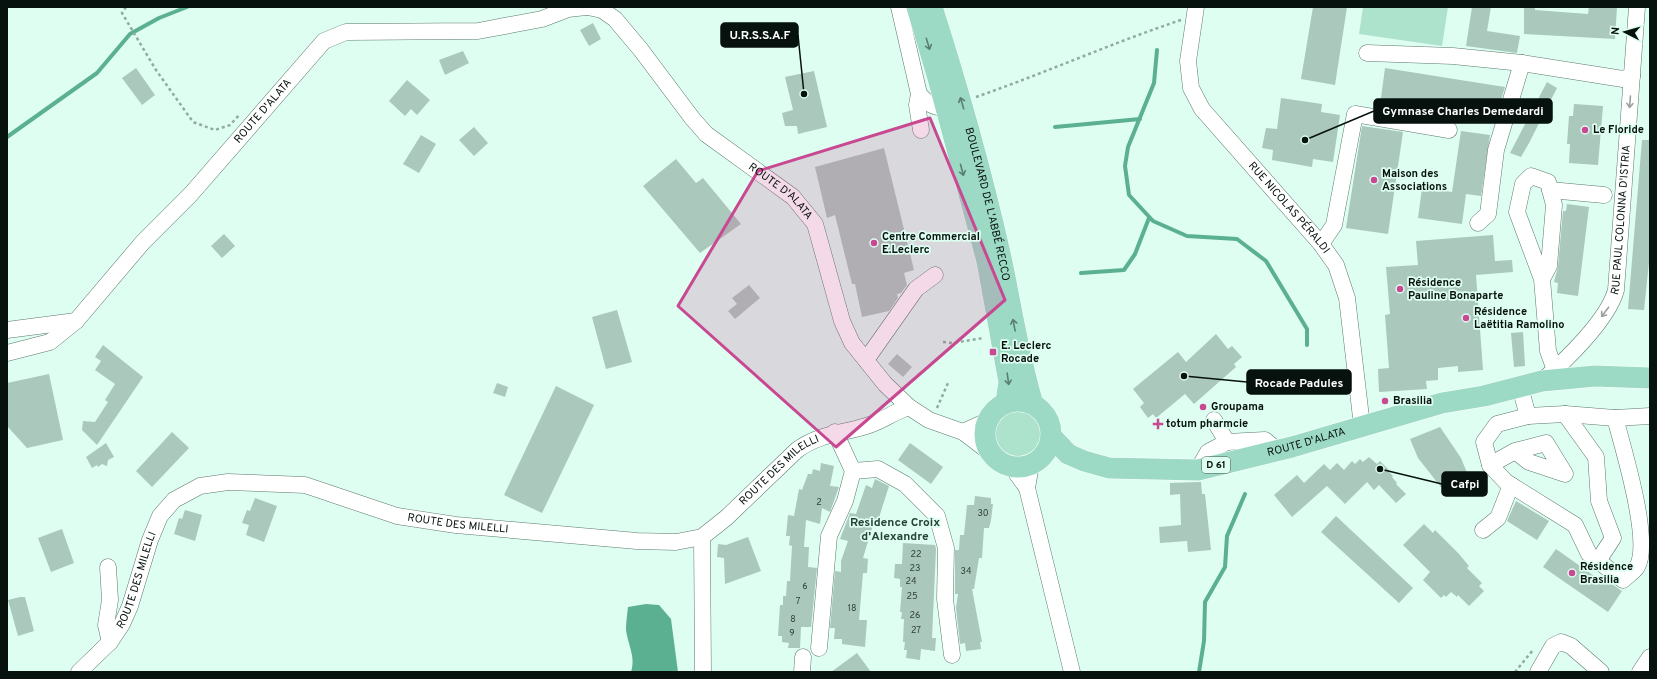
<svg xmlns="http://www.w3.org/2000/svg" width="1657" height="679" viewBox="0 0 1657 679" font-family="Overpass,sans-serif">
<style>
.green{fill:#ade2cd}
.water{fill:#5bb092}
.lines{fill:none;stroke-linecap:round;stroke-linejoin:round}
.stream{stroke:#5bb092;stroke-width:4}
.building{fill:#aac8bc}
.minor-casing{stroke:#5d796d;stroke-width:17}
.major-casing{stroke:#fff;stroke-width:22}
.path{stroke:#92aaa0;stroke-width:2.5;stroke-dasharray:3 3;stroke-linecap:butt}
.minor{stroke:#fff;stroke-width:16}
.major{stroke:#9cdac5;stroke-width:21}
.oneway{stroke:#598073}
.oneway2{stroke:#9ca09f}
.marked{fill:#c94892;fill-opacity:0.2;stroke:#c94892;stroke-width:3;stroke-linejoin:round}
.poi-dot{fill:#c94892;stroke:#defef1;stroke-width:1.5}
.labels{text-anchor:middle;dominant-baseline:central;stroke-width:3.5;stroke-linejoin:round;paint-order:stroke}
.number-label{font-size:9px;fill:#30403a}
.shield{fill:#defef1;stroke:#485952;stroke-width:1}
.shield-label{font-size:10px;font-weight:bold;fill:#07120e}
.street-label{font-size:11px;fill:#07120e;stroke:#defef1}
.poi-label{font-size:11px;font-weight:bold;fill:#07120e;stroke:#defef1;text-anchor:start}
.neighbourhood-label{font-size:12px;font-weight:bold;fill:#274238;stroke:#defef1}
.leader{fill:none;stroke:#07120e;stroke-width:1.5}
.callout-dot{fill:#07120e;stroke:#defef1;stroke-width:1.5}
.callout{fill:#07120e;stroke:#07120e;stroke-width:1.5}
.callout-label{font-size:12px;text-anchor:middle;font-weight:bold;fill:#fff}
</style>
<rect width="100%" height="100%" fill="#defef1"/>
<!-- green -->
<path class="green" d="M1363 7H1448L1442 46 1359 34Z
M992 435a25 25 0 1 1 50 0a25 25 0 1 1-50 0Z"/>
<!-- water -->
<path class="water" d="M646 604 659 605 671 619 678 672H631C636 657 628 645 626 630 626 623 627 615 628 607Z"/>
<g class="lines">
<!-- stream -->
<path class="stream" d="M1157 50 1154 83 1128 147 1125 166 1129 195 1153 221 1187 236 1237 239 1266 261 1307 329V345
M1055 127 1140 119
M7 137 97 73 130 34 159 18 187 7
M1081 273 1124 270 1135 254 1149 218
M1199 672 1204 641 1205 602 1225 567 1227 536 1245 494"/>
</g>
<!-- building -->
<path class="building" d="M1313 7H1347L1335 85 1301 79Z
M1472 7H1491L1487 31 1520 36 1517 53 1466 46Z
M1524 7H1535V10L1588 14 1589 7H1617L1615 39 1524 34Z
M593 23 601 39 589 46 580 30Z
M463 51 469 63 445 75 439 60Z
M136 68 155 95 142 105 122 78Z
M1385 68 1454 79 1505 87 1496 115 1381 98Z
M814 71 827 127 798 134 797 126H785L782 113 793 110 785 77Z
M407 80 430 100 417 115 411 109 405 116 389 101Z
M1547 82 1557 88 1529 143 1521 157 1510 153Z
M1281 98 1322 104 1321 112 1340 115 1333 162 1313 159 1312 167 1272 160 1273 150 1262 148 1266 128 1277 129Z
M1574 104 1603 106 1598 165 1569 163 1570 144H1567L1569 116H1573Z
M1362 126 1403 132 1388 234 1346 228Z
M474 127 488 143 474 156 459 140Z
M1461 131 1490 135 1481 196 1466 194 1462 224 1418 218 1422 188 1452 192Z
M421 135 436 144 419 173 403 164Z
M1642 140H1650V253L1644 310 1628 309Z
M884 148 914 270 904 273 907 285 901 293 897 294 898 298 889 311 862 317 855 284H852L835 215 827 218 815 167Z
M676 159 696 183 703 178 741 224 700 253 643 186Z
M1567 204 1589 207 1578 296 1557 293 1558 283 1554 282 1558 267 1563 211H1566Z
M224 234 235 246 222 258 211 246Z
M1493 235 1495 261 1512 260 1513 272 1476 275 1483 370 1458 372V366L1438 368V380L1426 381 1427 389 1379 392 1378 369 1389 368 1385 315 1390 314 1386 267 1418 265 1416 241Z
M749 285 760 298 735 319 728 311 737 304 732 298Z
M617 310 632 362 606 369 592 317Z
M1523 332 1525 366 1514 367 1511 333Z
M1216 334 1228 349 1232 346 1242 357 1234 364 1236 367 1194 404 1185 394 1156 418 1153 414 1148 418 1140 407 1144 403 1133 389 1178 352 1186 362Z
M103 345 143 377 97 445 82 430 83 421 95 422 108 402 105 400 115 384 95 370 101 361 95 357Z
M897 354 912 367 903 377 888 364Z
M49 374 63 440 27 448 7 426V383Z
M497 383 508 387 505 397 493 393Z
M556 386 594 405 542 513 504 495Z
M1440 427 1461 458 1470 480 1444 491 1418 458 1410 439Z
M172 432 189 448 152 487 136 471Z
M106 443 114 457 108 460 107 466 102 464 98 467 97 465 92 468 86 457Z
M910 443 943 467 931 484 898 460Z
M1369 457 1377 464 1380 461 1389 470 1388 471 1393 476 1392 477 1397 483 1396 484 1406 494 1396 503 1379 485 1374 490 1367 482 1345 504 1327 486 1292 517 1274 495 1297 475 1304 483 1324 464 1330 470 1337 463 1344 470 1352 461 1355 464 1360 459 1363 462Z
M821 463 834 466 830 486 839 487 830 512 822 508 820 524 806 520 804 547H809L808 567 817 568 811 627H801L800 648H788L789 643 782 642V636H778L780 605H783V596H786L787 581H790L792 546 789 545 790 536H786L788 515 794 516 799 489 802 490 808 474H812L813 469 820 471Z
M875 479 889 486 876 527 873 525 863 558 868 559 867 573H863L859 620H867L865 647 842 644V639H834L835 628H830L835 571 841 572V561L848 541 840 539 850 513 856 514 866 485 872 488Z
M1201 482 1202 494H1205L1211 550 1188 552 1187 541 1160 543 1159 527 1181 525 1180 494 1170 495V483Z
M975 496 991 498V504H993L991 520 989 528H984L982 558H979L974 589H972L982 642H980L981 649 966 651 965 643 960 644 956 608 958 594H955V550H959L960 535H964L967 505H974Z
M255 498 277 506 264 542 246 535 249 525 242 523 247 510 250 511Z
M1516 501 1549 521 1537 540 1507 521Z
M185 510 202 515 195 541 174 534 179 518 182 519Z
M1336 516 1413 588 1399 603 1321 532Z
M1424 524 1433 533 1435 530 1459 554 1469 566 1467 568 1482 583 1479 586 1484 591 1469 606 1458 595 1457 597 1451 592 1446 597 1444 595 1441 598 1423 580 1430 572 1403 545Z
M62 529 74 563 51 572 38 538Z
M748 537 761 571 725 584 724 558 717 557 718 544 726 545Z
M903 543 935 545 936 549 932 638H936L935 651 921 649 920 660 906 658 907 650H904L905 642H903L904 619H901L902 612H900L902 587H900V579L894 578 895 564H902Z
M1556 549 1604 583 1606 580 1622 591 1608 612 1543 567Z
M20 597H25L34 631 18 636 8 600Z
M857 653 871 672H831Z"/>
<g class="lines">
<!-- minor casing -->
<g class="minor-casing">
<g id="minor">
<path id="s1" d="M588 7 602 10 615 19 641 50 692 118 706 134 793 197 815 224 842 321 852 343 885 384 909 407 929 420 963 432 988 451"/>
<path d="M899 7 919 94C927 103 933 108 946 108"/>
<path id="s2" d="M1196 7 1188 61 1191 88 1202 109 1321 244 1336 265 1347 298 1362 426"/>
<path d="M1367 53 1453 56 1522 63"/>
<path d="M919 94 917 105 921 130"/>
<path d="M1550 190 1604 195"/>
<path d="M1478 223 1488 214 1496 150 1522 63 1623 79 1632 76"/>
<path d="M1321 244 1334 225 1355 114 1449 130"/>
<path d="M1542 279 1549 266 1554 205 1548 182 1531 176 1523 184 1517 212 1542 279 1548 351 1555 370"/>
<path d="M7 330 76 321"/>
<path id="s3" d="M7 353 50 342 76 321 143 242 191 194 324 41 346 32 478 31 542 19 568 9 586 7"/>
<path d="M866 360 916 289 935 275"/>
<path id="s4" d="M1542 381C1565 361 1608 320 1616 290L1637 7"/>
<path d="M1520 387 1528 416"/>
<path d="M1565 414 1615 418C1623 448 1652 542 1637 567 1634 572 1627 576 1623 580L1589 554 1575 525 1506 482 1490 465 1484 442 1497 424 1528 416Z"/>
<path d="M1565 414 1596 457 1599 501 1613 538 1598 561"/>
<path d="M1615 418 1650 416"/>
<path d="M1214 420 1227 442"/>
<path d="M963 432 987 421"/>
<path d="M1490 465 1515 451 1546 443 1565 474 1529 462 1515 451"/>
<path d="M1012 467 1027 488 1072 672"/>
<path d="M1198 470 1208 452 1227 442 1265 440 1278 451"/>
<path d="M853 471 878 469 905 484 937 516 946 548 945 599 952 655"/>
<path d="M1027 488 1031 465"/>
<path d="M1483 530 1498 518 1511 485"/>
<path d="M702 537 703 672"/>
<path d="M108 567 110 600 106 625 110 642"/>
<path d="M819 648 829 536 845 501 853 471 835 432"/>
<path id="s5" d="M79 672 110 642 122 624 130 606 150 540 160 516 174 500 200 486 228 482 305 485 397 516 456 525 637 541 676 542 702 537 726 518 797 450C822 432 845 434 872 424 885 419 896 411 909 407"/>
<path d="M802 672 803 657"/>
<path d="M1538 672 1553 646 1561 642 1571 646 1601 672"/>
<path d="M1640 672 1650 657"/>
</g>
</g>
<!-- major casing -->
<g class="major-casing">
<g id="major">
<path d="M917 7 938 78 987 261 1009 382 1006 402"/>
<path id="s6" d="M932 7C958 88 981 170 1000 253 1011 303 1018 355 1033 404"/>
<circle cx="1018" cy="434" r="33"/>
<path id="s7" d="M1051 436 1068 454 1084 461 1109 468 1198 470 1292 447 1442 403 1484 396 1542 381 1595 376 1650 378"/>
</g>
</g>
<!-- path -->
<path class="path" d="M126 7 122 13 156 70 193 122 215 130 230 125 240 114
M976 97C1045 73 1112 43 1181 20
M943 342 952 343 984 338
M937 408 948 383
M1515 672 1533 650"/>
<!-- minor -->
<use href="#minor" class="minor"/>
<!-- major -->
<use href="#major" class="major"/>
</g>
<!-- one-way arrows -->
<defs><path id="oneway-shaft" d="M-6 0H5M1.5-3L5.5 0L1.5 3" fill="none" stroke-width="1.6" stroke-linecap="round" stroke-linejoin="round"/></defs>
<g class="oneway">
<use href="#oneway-shaft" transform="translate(928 44) rotate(73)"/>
<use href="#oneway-shaft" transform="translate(962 103) rotate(-106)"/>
<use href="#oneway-shaft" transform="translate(962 170) rotate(75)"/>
<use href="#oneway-shaft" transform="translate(1014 325) rotate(-101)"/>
<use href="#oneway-shaft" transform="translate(1008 379) rotate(82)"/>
</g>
<g class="oneway2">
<use href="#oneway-shaft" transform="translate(1630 102) rotate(94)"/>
<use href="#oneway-shaft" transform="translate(1605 312) rotate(127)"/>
</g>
<!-- marked area -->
<path class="marked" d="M930 118 1005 300 836 447 678 306 758 171Z"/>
<!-- markers -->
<g class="poi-dot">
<circle cx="1585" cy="130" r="4"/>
<circle cx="1374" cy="180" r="4"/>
<circle cx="874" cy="243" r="4"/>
<circle cx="1400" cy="289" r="4"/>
<circle cx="1466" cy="318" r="4"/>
<rect x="989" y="348" width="8" height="8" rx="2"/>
<circle cx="1385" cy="401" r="4"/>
<circle cx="1203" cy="407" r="4"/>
<path d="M1156 418h4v4h4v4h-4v4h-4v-4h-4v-4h4z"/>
<circle cx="1572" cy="573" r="4"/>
</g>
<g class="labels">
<!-- number labels -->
<g class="number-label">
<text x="819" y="502">2</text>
<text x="983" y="513">30</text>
<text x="916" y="554">22</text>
<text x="915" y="568">23</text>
<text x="966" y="571">34</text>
<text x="911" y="581">24</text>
<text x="805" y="586">6</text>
<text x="912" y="596">25</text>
<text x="798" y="601">7</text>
<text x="852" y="608">18</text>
<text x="915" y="615">26</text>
<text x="793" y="619">8</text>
<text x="916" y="630">27</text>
<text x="792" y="633">9</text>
</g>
<!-- shield labels -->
<rect class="shield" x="1202" y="457" width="28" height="16" rx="3"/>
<g class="shield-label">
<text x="1216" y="465">D 61</text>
</g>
<!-- street labels -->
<g class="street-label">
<text stroke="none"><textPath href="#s3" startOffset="359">ROUTE D'ALATA</textPath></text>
<text stroke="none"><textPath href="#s1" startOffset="271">ROUTE D'ALATA</textPath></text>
<text stroke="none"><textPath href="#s6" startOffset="205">BOULEVARD DE L'ABBÉ RECCO</textPath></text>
<text stroke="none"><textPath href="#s2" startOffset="237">RUE NICOLAS PÉRALDI</textPath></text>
<text stroke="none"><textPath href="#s4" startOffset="189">RUE PAUL COLONNA D'ISTRIA</textPath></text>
<text stroke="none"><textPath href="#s7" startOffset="269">ROUTE D'ALATA</textPath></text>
<text stroke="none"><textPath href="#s5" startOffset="842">ROUTE DES MILELLI</textPath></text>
<text stroke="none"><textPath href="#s5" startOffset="494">ROUTE DES MILELLI</textPath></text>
<text stroke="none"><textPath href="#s5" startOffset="111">ROUTE DES MILELLI</textPath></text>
</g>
<!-- poi labels -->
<g class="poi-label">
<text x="1593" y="130">Le Floride</text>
<text x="1382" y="174">Maison des<tspan x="1382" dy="13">Associations</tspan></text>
<text x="882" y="237">Centre Commercial<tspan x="882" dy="13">E.Leclerc</tspan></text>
<text x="1408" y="283">Résidence<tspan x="1408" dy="13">Pauline Bonaparte</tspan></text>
<text x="1474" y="312">Résidence<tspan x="1474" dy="13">Laëtitia Ramolino</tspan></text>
<text x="1001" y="346">E. Leclerc<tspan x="1001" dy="13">Rocade</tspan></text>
<text x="1393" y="401">Brasilia</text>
<text x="1211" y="407">Groupama</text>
<text x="1166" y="424">totum pharmcie</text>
<text x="1580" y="567">Résidence<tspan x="1580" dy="13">Brasilia</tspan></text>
</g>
<!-- neighbourhood labels -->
<g class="neighbourhood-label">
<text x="895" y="523">Residence Croix<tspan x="895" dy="14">d'Alexandre</tspan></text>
</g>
</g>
<!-- callouts -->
<path class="leader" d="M804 94L798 35M1305 140L1374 111M1184 376L1247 382M1380 469L1442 484"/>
<g class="callout-dot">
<circle cx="804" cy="94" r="4"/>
<circle cx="1305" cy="140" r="4"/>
<circle cx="1184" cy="376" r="4"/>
<circle cx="1380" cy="469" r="4"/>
</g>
<g class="callout">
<rect x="721" y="23" width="77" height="24" rx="4"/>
<rect x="1374" y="99" width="178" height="24" rx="4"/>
<rect x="1247" y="370" width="104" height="24" rx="4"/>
<rect x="1442" y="472" width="45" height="24" rx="4"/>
</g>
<g class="callout-label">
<text x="760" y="39">U.R.S.S.A.F</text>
<text x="1463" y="115">Gymnase Charles Demedardi</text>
<text x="1299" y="387">Rocade Padules</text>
<text x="1465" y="488">Cafpi</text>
</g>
<!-- border -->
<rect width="1657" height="679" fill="none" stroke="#07120e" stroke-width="16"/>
<!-- north arrow -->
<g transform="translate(1625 32) rotate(276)" stroke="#defef1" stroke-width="3" paint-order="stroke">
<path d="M0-3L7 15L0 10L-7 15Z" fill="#07120e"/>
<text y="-6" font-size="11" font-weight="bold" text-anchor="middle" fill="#07120e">N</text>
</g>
</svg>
